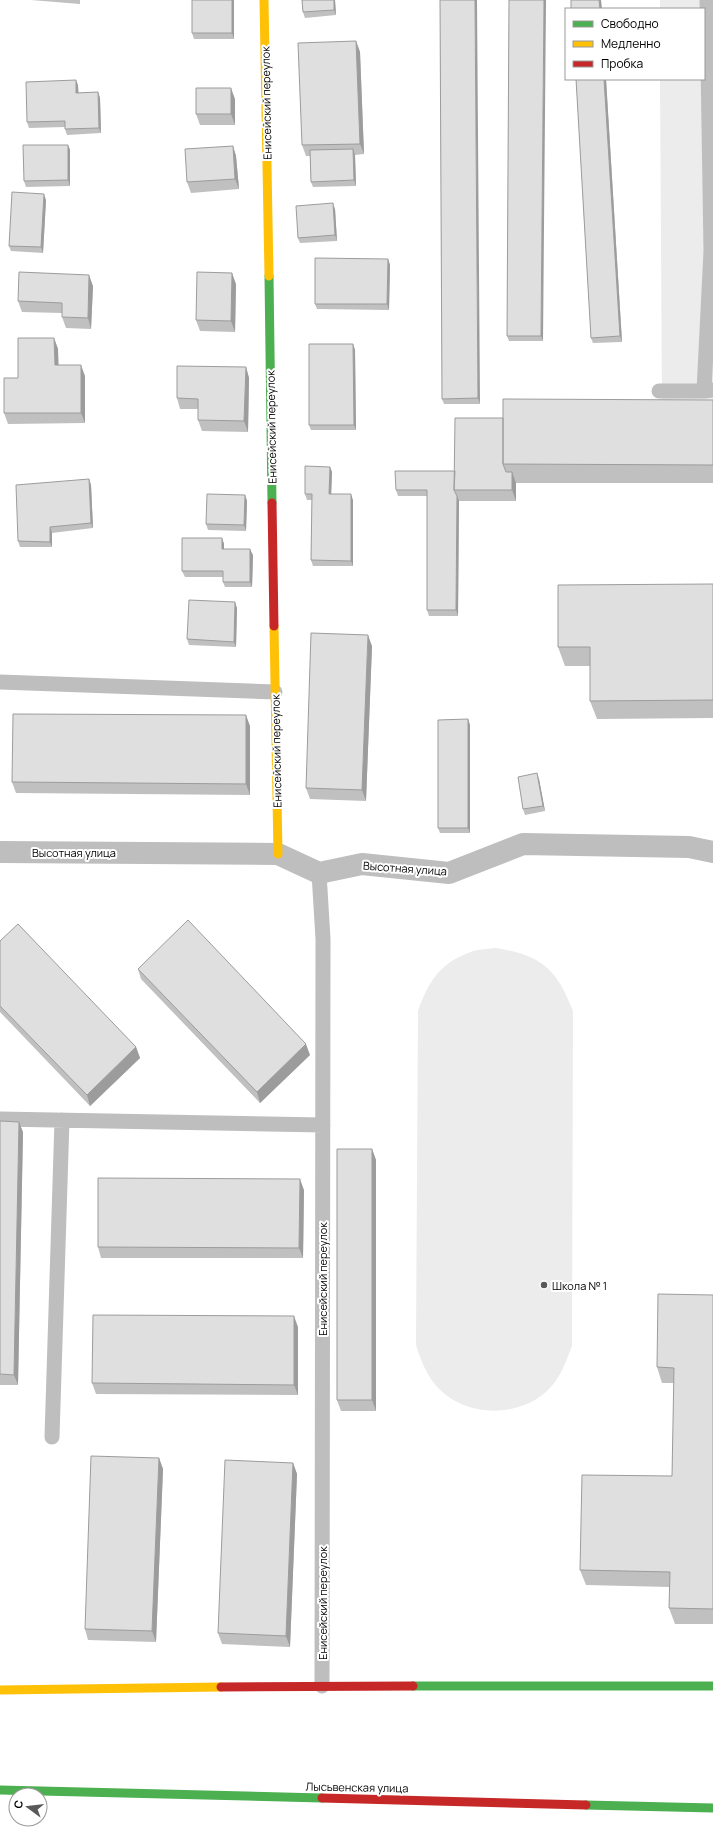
<svg xmlns="http://www.w3.org/2000/svg" width="713" height="1835" viewBox="0 0 713 1835" font-family="Manrope,sans-serif">
<style>
.green{fill:#ececec}
.lines{fill:none;stroke-linecap:round;stroke-linejoin:round}
.lane{stroke:#bebebe;stroke-width:15}
.street{stroke:#bebebe;stroke-width:22}
.fast{stroke:#4caf50;stroke-width:9}
.slow{stroke:#ffc107;stroke-width:9}
.jam{stroke:#c62828;stroke-width:9}
.wall{fill:#c0c0c0}
.shaded-wall{fill:#9c9c9c}
.building{fill:#dfdfdf;stroke:#9c9c9c}
.poi-dot{fill:#595959;stroke:#fff;stroke-width:1.5}
.labels{text-anchor:middle;dominant-baseline:central;stroke-width:4;stroke-linejoin:round;paint-order:stroke}
.street-label{font-size:11px;fill:#000;stroke:#fff}
.poi-label{font-size:11px;fill:#000;stroke:#fff;text-anchor:start}
</style>
<rect width="100%" height="100%" fill="#fff"/>
<!-- green -->
<path class="green" d="M660 0H713V408L662 410 660 79H704V9H660Z
M496 948C542 956 556 968 573 1011L572 1346C566 1361 561 1377 549 1389 520 1418 467 1418 438 1388 427 1376 421 1361 416 1345L418 1011C428 983 439 964 468 953 476 949 487 949 496 948Z"/>
<g class="lines">
<!-- lane -->
<path class="lane" d="M659 391H704L712 390
M704 391 711 251 707 0
M0 682 275 692
M319 873 323 939 322 1686
M0 1119 323 1125
M52 1437 62 1120"/>
<!-- street -->
<path class="street" d="M0 852 278 854 319 873 362 864 449 873 523 844 689 847 713 852"/>
<!-- fast -->
<path class="fast" d="M269 276 272 503
M413 1686H713
M0 1790 322 1798
M586 1805 713 1808"/>
<!-- slow -->
<path class="slow" d="M264 0 269 276
M274 626 278 854
M0 1690 221 1687"/>
<!-- jam -->
<path class="jam" d="M272 503 274 626
M221 1687 413 1686
M322 1798 586 1805"/>
</g>
<!-- wall -->
<path class="wall" d="M31 0H80V4Z
M234 0V39H194L192 33Z
M302 0H335L336 15 305 18 303 12Z
M440 0 480 404H444L442 399Z
M509 0 543 341H509L507 336Z
M356 41 360 52 364 154 355 155 356 186 313 187 311 182 310 156H306L302 145Z
M576 79H606L622 342 593 343 591 338Z
M78 85V93L98 92 100 98 101 133 67 135 65 129V127L29 128 27 122Z
M235 99V125H200L196 114Z
M68 145 70 150V186L26 187 24 181Z
M233 146 236 156 239 189 191 193 187 182Z
M46 200 43 253 11 251 9 246Z
M335 209 337 241 300 243 298 238Z
M388 259 390 265 389 310 317 309 315 304Z
M236 284 235 332 200 331 196 320Z
M93 286 91 329 66 328 62 317V313L22 312 18 301Z
M54 338 58 349V365L85 376V423L8 424 4 413 18 378Z
M353 344 355 350 356 430H311L309 425Z
M246 367 249 378 248 432 202 431 198 420V409H180L177 398Z
M713 400V483H516V501H459L458 616H429L427 610V496H398L396 490 455 471 503 418Z
M330 467 332 472 331 494 353 500V566H313L311 560 312 500H307L305 494Z
M89 479 91 485 93 528 52 533V547H20L18 541Z
M245 495 247 501 246 531 208 530 206 524Z
M222 538 224 544V549L253 555 252 587H225L223 582V577H185L182 571Z
M713 584V718L597 719 590 701V666H565L558 647Z
M237 608 236 647 189 645 187 639Z
M372 646 366 801 310 799 306 788Z
M468 719 470 725V833H440L438 828Z
M250 726V795L16 793 12 782Z
M539 779 545 811 525 815 523 809Z
M0 941 136 1047 140 1058 90 1106 0 1012Z
M138 969 310 1055 260 1103 141 979Z
M0 1121 23 1132 18 1385H0Z
M372 1149 376 1160V1411H341L337 1400Z
M304 1190 303 1258H101L98 1247Z
M713 1295V1624H675L669 1608 670 1587 586 1585 580 1570 672 1476 674 1383H662L657 1367Z
M298 1327V1395L96 1394 92 1383Z
M159 1458 163 1469 156 1642 88 1640 85 1629Z
M293 1463 297 1474 290 1647 222 1644 218 1633Z"/>
<!-- shaded-wall -->
<path class="shaded-wall" d="M232 0H234V39L232 33Z
M334 0H335L336 15 334 10Z
M475 0H477L480 404 478 398Z
M544 0H546L543 341 541 336Z
M599 0H601L602 9H600Z
M356 41 360 52 364 154 360 144Z
M604 79H606L622 342 620 336Z
M76 80 78 85 79 99 76 93Z
M231 88 235 99V125L231 114Z
M98 92 100 98 101 133 99 128Z
M68 145 70 150V186L68 180Z
M233 146 236 156 239 189 235 179Z
M353 149 355 155 356 186 354 180Z
M44 194 46 200 43 253 41 247Z
M333 203 335 209 337 241 335 235Z
M388 259 390 265 389 310 387 304Z
M232 273 236 284 235 332 231 321Z
M89 275 93 286 91 329 88 318Z
M54 338 58 349 59 376 55 365Z
M353 344 355 350 356 430 354 425Z
M81 365 85 376V423L81 413Z
M246 367 249 378 248 432 244 421Z
M330 467 332 472 331 500 329 494Z
M512 472 516 483V501L512 490Z
M89 479 91 485 93 528 91 523Z
M351 494 353 500V566L351 561Z
M245 495 247 501 246 531 244 525Z
M457 496 459 501 458 616 456 610Z
M50 527 52 533V547L50 542Z
M222 538 224 544V555L222 549Z
M250 549 253 555 252 587 250 582Z
M235 602 237 608 236 647 234 642Z
M368 635 372 646 366 801 362 790Z
M246 715 250 726V795L246 784Z
M468 719 470 725V833L468 828Z
M537 773 539 779 545 811 543 806Z
M306 1044 310 1055 260 1103 257 1092Z
M136 1047 140 1058 90 1106 87 1095Z
M19 1122 23 1132 18 1385 14 1375Z
M372 1149 376 1160V1411L372 1400Z
M300 1179 304 1190 303 1258 299 1248Z
M294 1316 298 1327V1395L294 1385Z
M159 1458 163 1469 156 1642 152 1631Z
M293 1463 297 1474 290 1647 286 1636Z"/>
<!-- building -->
<path class="building" d="M192 0H232V33H192Z
M302 0H334V10L303 12Z
M440 0H475L478 398 442 399Z
M509 0H544L541 336H507Z
M571 0H599L600 9H571Z
M356 41 360 144 302 145 298 43Z
M576 79H604L620 336 591 338Z
M76 80V93L98 92 99 128 65 129V121L27 122 26 82Z
M196 88H231V114H196Z
M23 145H68V180L24 181Z
M233 146 235 179 187 182 185 149Z
M353 149 354 180 311 182 310 150Z
M12 192 44 194 41 247 9 246Z
M333 203 335 235 298 238 296 206Z
M315 258 388 259 387 304H315Z
M19 272 89 275 88 318 62 317V303L18 301Z
M197 272 232 273 231 321 196 320Z
M18 338H54L55 365H81V413H4V378H18Z
M309 344H353L354 425H309Z
M177 366 246 367 244 421 198 420V399L177 398Z
M503 399 713 400V465L503 464Z
M455 418H503V464L506 472H512V490H454Z
M305 466 330 467 329 494H351V561L311 560 312 494H305Z
M395 471H455L454 490 457 496 456 610H427V490H396Z
M89 479 91 523 50 527V542L18 541 16 485Z
M207 494 245 495 244 525 206 524Z
M182 538H222V549H250V582H223V571H182Z
M713 584V700L590 701V647H558V585Z
M189 600 235 602 234 642 187 639Z
M311 633 368 635 362 790 306 788Z
M13 714 246 715V784L12 782Z
M468 719V828H438V720Z
M537 773 543 806 523 809 518 777Z
M188 920 306 1044 257 1092 138 969Z
M18 924 136 1047 87 1095 0 1006V941Z
M0 1121 19 1122 14 1375 0 1374Z
M337 1149H372V1400H337Z
M98 1178 300 1179 299 1248 98 1247Z
M658 1294 713 1295V1609L669 1608 670 1572 580 1570 582 1475 672 1476 674 1368 657 1367Z
M93 1315 294 1316V1385L92 1383Z
M91 1456 159 1458 152 1631 85 1629Z
M225 1460 293 1463 286 1636 218 1633Z"/>
<!-- markers -->
<circle class="poi-dot" cx="544" cy="1285" r="4"/>
<g class="labels">
<!-- street labels -->
<g class="street-label">
<text transform="translate(266 103) rotate(-91)">Енисейский переулок</text>
<text transform="translate(271 427) rotate(-91)">Енисейский переулок</text>
<text transform="translate(276 751) rotate(-91)">Енисейский переулок</text>
<text x="74" y="852">Высотная улица</text>
<text transform="translate(405 868) rotate(4)">Высотная улица</text>
<text transform="translate(322 1279) rotate(-90)">Енисейский переулок</text>
<text transform="translate(322 1603) rotate(-90)">Енисейский переулок</text>
<text transform="translate(357 1787) rotate(1)">Лысьвенская улица</text>
</g>
<!-- poi labels -->
<g class="poi-label">
<text x="552" y="1285">Школа № 1</text>
</g>
</g>
<!-- legend -->
<rect x="565" y="8" width="140" height="72" fill="#ffffff" stroke="#999999"/>
<rect x="573" y="21" width="20" height="6" fill="#4caf50" stroke="#999999"/>
<text x="601" y="28" font-size="12" fill="#000000">Свободно</text>
<rect x="573" y="41" width="20" height="6" fill="#ffc107" stroke="#999999"/>
<text x="601" y="48" font-size="12" fill="#000000">Медленно</text>
<rect x="573" y="61" width="20" height="6" fill="#c62828" stroke="#999999"/>
<text x="601" y="68" font-size="12" fill="#000000">Пробка</text>
<!-- north arrow -->
<g transform="translate(28 1807) rotate(285)"><circle r="19" fill="#ffffff" stroke="#999999"/>
<path d="M0-3L7 15L0 10L-7 15Z" fill="#595959"/>
<text y="-6" font-size="11" font-weight="bold" text-anchor="middle" fill="#000000">С</text>
</g>
</svg>
